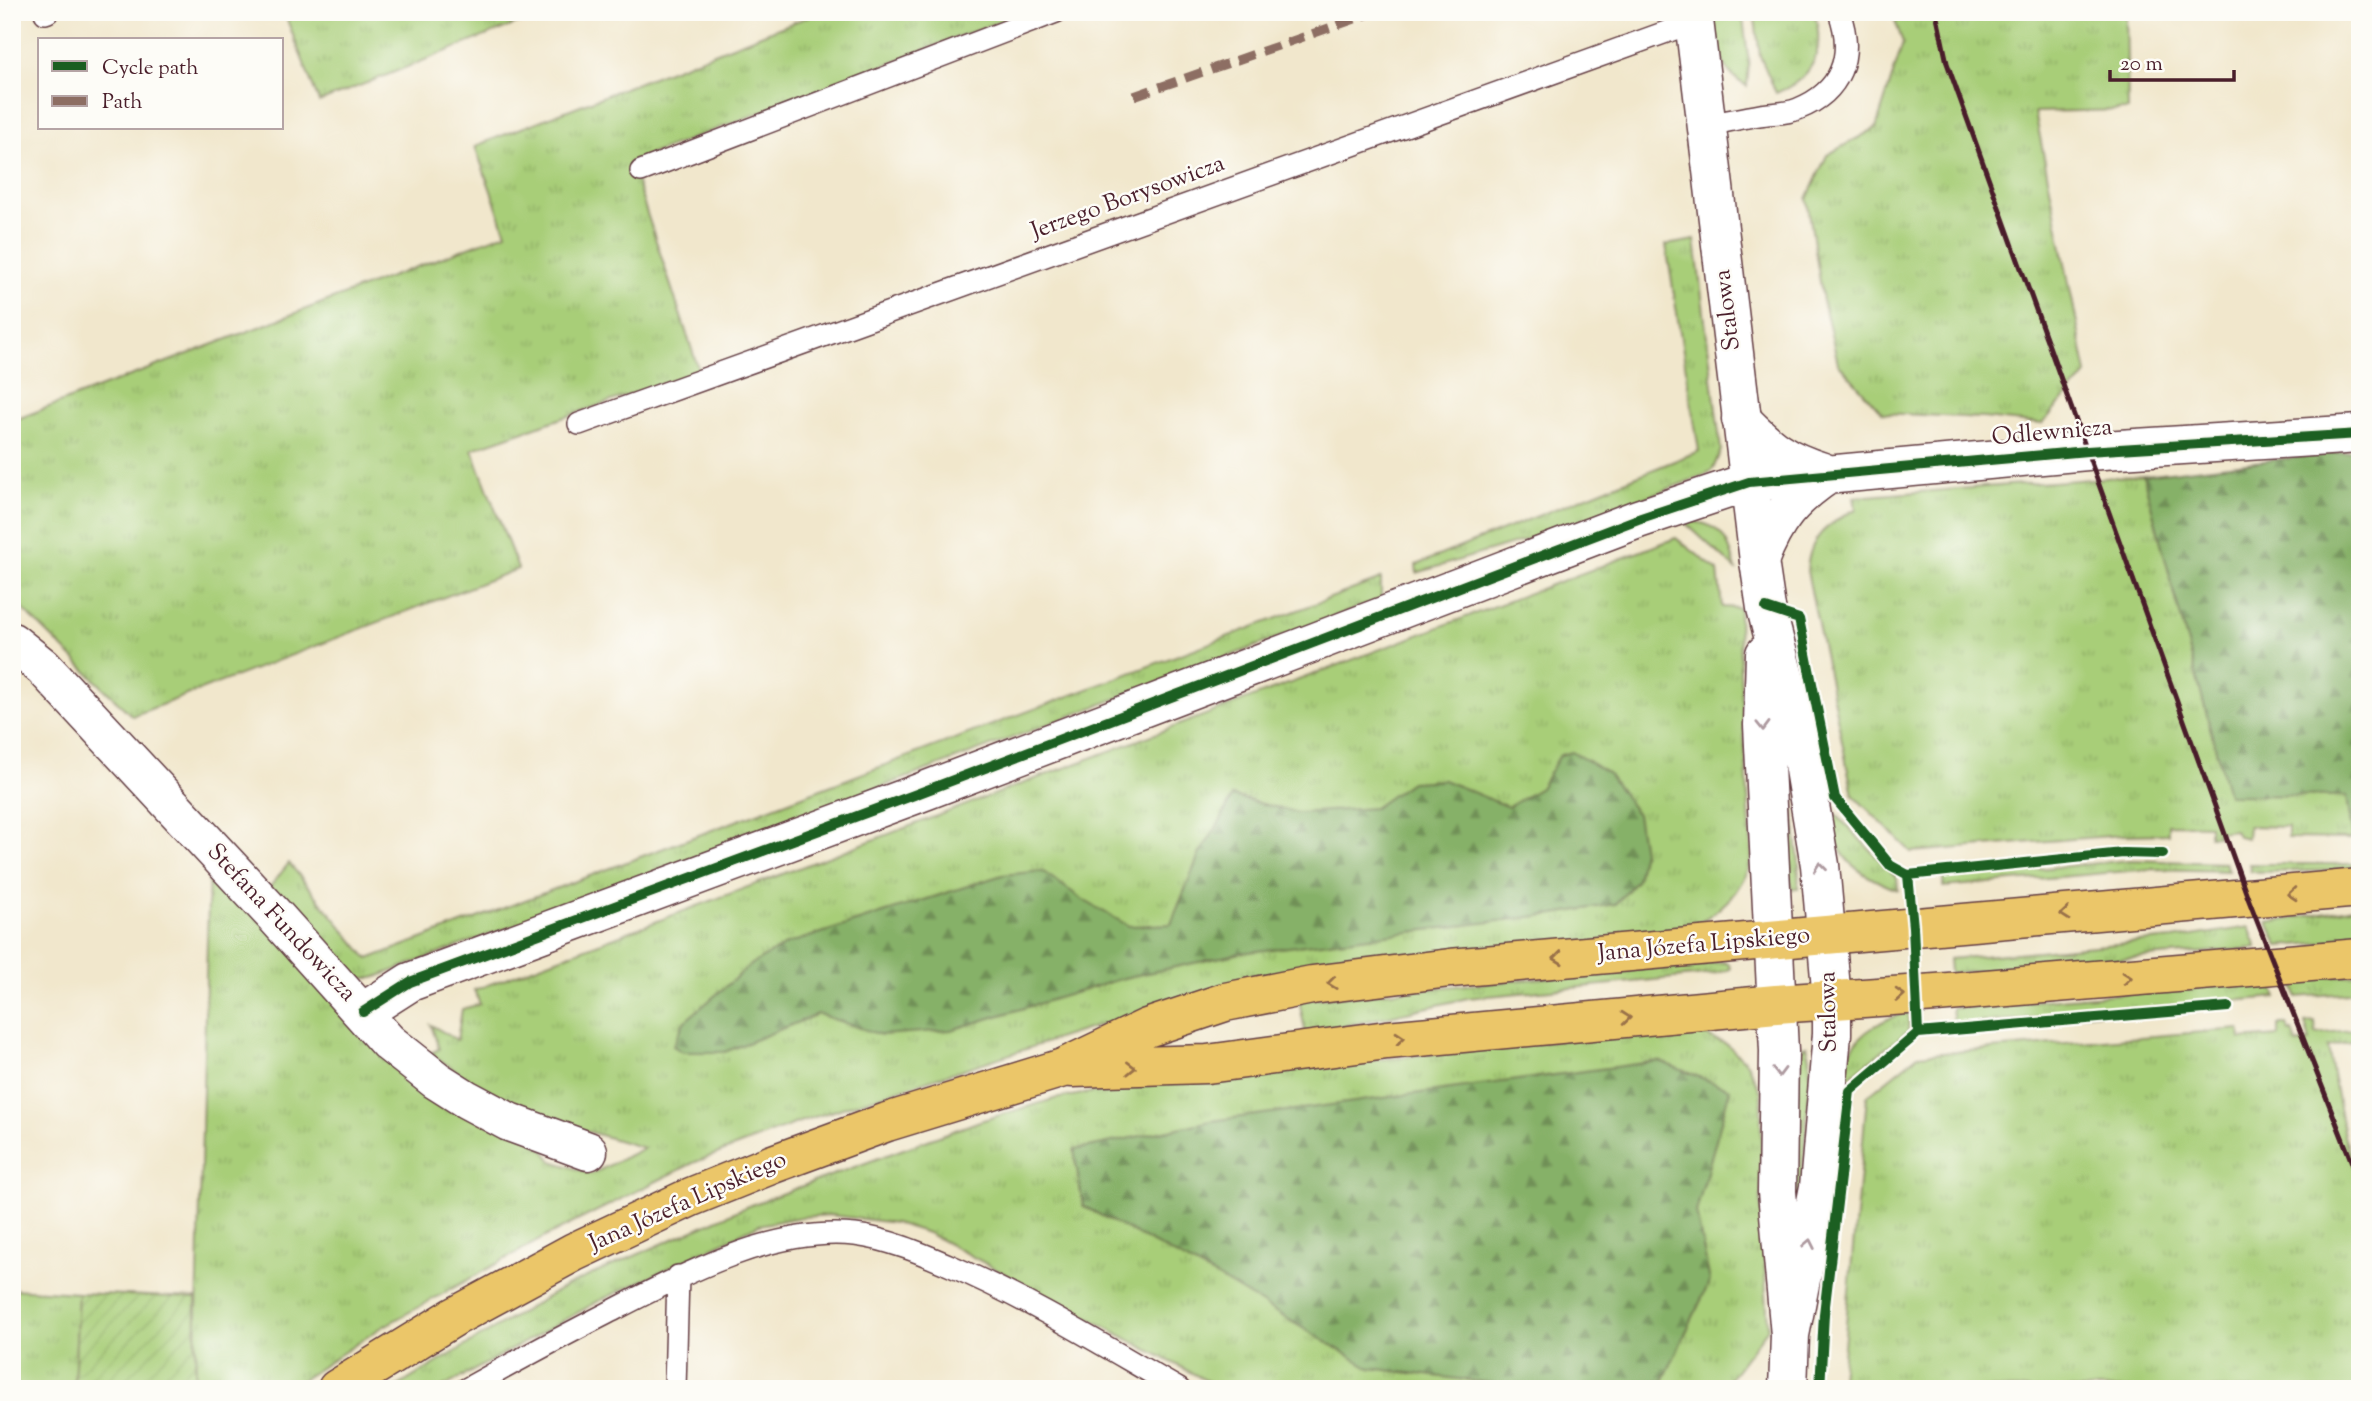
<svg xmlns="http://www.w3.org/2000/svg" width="2372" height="1401" viewBox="0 0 2372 1401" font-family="'Sorts Mill Goudy',serif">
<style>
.grass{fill:url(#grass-tufts);stroke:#797652;stroke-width:2}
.forest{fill:url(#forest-firs);stroke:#68684a;stroke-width:2}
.garden{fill:url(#garden-furrows);stroke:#797652;stroke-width:2}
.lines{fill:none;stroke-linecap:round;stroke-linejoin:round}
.service-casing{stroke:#633d43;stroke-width:24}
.minor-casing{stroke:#633d43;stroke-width:41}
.tertiary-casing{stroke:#633d43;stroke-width:41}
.primary-casing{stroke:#633d43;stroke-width:41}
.service{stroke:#fff;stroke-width:21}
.minor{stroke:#fff;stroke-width:38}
.tertiary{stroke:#fff;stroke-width:38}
.primary{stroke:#ebc669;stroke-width:38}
.rail{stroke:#4a1f2b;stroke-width:5}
.quiet{stroke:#8d6e63;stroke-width:9;stroke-dasharray:18 9;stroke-linecap:butt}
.cycleway-casing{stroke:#fdfcf7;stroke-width:15}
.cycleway{stroke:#1b5e20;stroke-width:10}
.oneway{stroke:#ae9aa0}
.oneway2{stroke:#9a724a}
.labels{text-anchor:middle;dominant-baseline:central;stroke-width:5;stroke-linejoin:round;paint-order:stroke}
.street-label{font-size:24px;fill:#4a1f2b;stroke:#fdfcf7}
</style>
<defs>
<pattern id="grass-tufts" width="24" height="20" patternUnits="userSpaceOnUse" patternTransform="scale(1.75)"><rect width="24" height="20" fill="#a8ce78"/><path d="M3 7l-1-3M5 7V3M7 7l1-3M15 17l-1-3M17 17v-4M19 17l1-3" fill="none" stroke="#92b068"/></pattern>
<pattern id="forest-firs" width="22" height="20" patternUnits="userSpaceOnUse" patternTransform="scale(1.75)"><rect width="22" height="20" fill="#86b168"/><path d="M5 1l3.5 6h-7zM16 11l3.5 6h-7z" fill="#708f56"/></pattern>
<pattern id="garden-furrows" width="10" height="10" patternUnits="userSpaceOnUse" patternTransform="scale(1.75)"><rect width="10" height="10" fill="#a8ce78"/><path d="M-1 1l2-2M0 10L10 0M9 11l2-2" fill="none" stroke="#92b068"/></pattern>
</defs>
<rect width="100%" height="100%" fill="#fdfcf7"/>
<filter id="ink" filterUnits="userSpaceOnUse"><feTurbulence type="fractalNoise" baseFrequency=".0143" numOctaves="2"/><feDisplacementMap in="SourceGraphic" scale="14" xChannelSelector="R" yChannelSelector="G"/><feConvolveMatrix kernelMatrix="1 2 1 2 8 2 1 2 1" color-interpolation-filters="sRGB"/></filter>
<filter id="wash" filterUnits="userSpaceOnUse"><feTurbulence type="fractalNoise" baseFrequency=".00686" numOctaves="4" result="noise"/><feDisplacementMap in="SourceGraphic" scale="28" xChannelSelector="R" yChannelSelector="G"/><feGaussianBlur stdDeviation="1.57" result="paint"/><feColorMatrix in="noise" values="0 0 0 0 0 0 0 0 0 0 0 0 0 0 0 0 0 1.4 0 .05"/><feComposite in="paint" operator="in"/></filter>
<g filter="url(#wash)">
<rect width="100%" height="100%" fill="#f1e7cc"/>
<!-- grass -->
<path class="grass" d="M284 12H546L319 102Z
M820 12H1024L630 162 699 371 472 449 518 569 132 716 22 608 12 601V421L506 233 475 146Z
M1713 12H1742L1749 63 1747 86C1717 71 1717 42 1713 12Z
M1754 12H1814C1826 51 1814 78 1776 93L1760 56Z
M1892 12H2126L2128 110 2035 112 2087 374 2042 424 1983 418 1882 413 1838 363 1823 301 1807 199 1827 155 1876 128 1903 43Z
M1695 240 1721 450 1713 469 1705 475 1555 531 1417 573 1416 565 1699 451 1666 245Z
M2143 475 2155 515 2347 796 2353 839 2288 838V827L2248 826 2247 838 2238 836 2235 830 2217 832 2218 836H2209V825L2168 824V834L2123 835 1911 852 1853 795 1807 571C1809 536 1827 525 1856 509L1854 497Z
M1683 521C1719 521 1728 537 1736 569Z
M1676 538 1718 571 1722 607 1739 608 1740 672 1752 857C1742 894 1718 916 1683 929L1138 1013 802 1121 693 1163 547 1236 379 1329 288 1389H195L209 867 543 1149 552 1161 592 1174 644 1148 573 1127 491 1096 431 1053 439 1049 431 1025 457 1040 462 1009 480 1004 474 990Z
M1381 579V599L374 978H355L269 888 289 863 368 959Z
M1772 740 1786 747 1799 863 1798 888 1792 890Z
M1827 805 1897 878 1898 890C1850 872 1834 855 1827 805Z
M2130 860 2225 863 2228 871 2152 869 1943 887V878Z
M2249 864H2360V870L2251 872Z
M2360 906V940L2279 946 2268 923Z
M2249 927 2257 948 1950 973 1949 959 2173 939Z
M1723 962 1729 964 1730 969 1715 974 1468 998 1306 1035 1299 1000Z
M2360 975V992L2297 997 2291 978Z
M2271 981 2277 997 1954 1025 1952 1008Z
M1909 1012 1908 1031 1840 1084C1843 1074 1845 1061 1850 1052 1860 1031 1887 1017 1909 1012Z
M2315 1022 2316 1034 2360 1029V1040L2328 1047 2344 1135 2360 1187V1389H1840L1867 1096 1918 1055 2240 1029 2241 1039 2279 1036V1025H2287L2290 1032 2293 1031 2297 1044 2310 1041 2305 1023Z
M1660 1030 1698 1032 1728 1045 1747 1063 1761 1092V1200L1768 1328 1722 1389H1222L928 1233 895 1223 830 1215 801 1217 759 1225 599 1301 440 1389H393L564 1287 748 1206 980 1121 1054 1099 1111 1089 1250 1073Z
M1807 1046 1810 1057V1082L1800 1196 1797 1197 1793 1194 1801 1050 1803 1047Z
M12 1289 78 1293 74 1389H12Z"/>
<!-- forest -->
<path class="forest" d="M2360 450V838L2353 839 2347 796 2228 795 2143 475Z
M1572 752 1608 773 1637 814 1643 851 1637 880 1616 904 1555 914 1241 953 1124 978 951 1030 881 1035 818 1014 725 1052H683L673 1046 684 1022 752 964 787 944 1002 875 1042 871 1085 901 1129 926 1171 924 1199 855 1221 820 1232 796 1298 813 1374 808 1411 782 1444 780 1508 807 1540 788 1560 755Z
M1659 1061 1730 1089 1696 1212 1710 1281 1663 1381 1575 1389H1538L1370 1368 1217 1277 1083 1206 1074 1150 1211 1121Z"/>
<!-- garden -->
<path class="garden" d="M78 1293 196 1298 195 1389H74Z"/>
</g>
<g filter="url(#ink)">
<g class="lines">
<!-- service casing -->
<g class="service-casing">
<path id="service" d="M45 13 48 12
M1706 125C1724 122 1742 118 1760 115 1772 113 1786 114 1798 109 1841 92 1855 56 1839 12
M641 171 1056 12
M579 424 1694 22
M466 1389C513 1363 559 1338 606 1314 678 1277 772 1226 855 1235 888 1239 921 1253 951 1266 1030 1300 1104 1346 1179 1389
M675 1389 678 1276"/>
</g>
<!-- minor casing -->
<g class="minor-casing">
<path id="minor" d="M1741 419C1769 448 1784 460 1823 472
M1759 561C1775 519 1792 499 1829 474
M12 642 43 667 275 916 388 1042 436 1080 466 1099 509 1122 588 1151
M363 1012 410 982 914 795 1638 519 1749 482 2087 451 2360 434"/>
</g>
<!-- tertiary casing -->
<g class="tertiary-casing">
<path id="tertiary" d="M1693 12 1759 561 1766 608 1797 727 1820 865 1832 1000V1034L1819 1187 1790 1335
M1765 654 1763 725 1779 1051 1777 1192 1790 1335 1788 1389"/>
</g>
<!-- primary casing -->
<g class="primary-casing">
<path id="primary" d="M1072 1068 1207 1064 1387 1040 1776 1004 1936 993 2360 958
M337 1389 454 1317 574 1252 691 1197 773 1164 887 1122 1063 1068 1147 1028 1225 1002 1312 985 1450 968 2360 888"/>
</g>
<!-- service -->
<use href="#service" class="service"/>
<!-- minor -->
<use href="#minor" class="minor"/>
<!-- tertiary -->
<use href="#tertiary" class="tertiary"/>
<!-- primary -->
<use href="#primary" class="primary"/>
<!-- rail -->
<path class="rail" d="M1936 12 1947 63 2248 898 2360 1183"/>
<!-- quiet -->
<path class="quiet" d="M1134 96 1375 12"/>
<!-- cycleway casing -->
<g class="cycleway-casing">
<path id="cycleway" d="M1766 608 1799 619 1835 798 1890 865 1908 875 1913 927 1918 1033
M1908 875 2123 853 2163 854
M363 1012 410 982 914 795 1638 519 1749 482 2087 451 2360 434
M1820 1389 1824 1314 1850 1091 1918 1033 2228 1007"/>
</g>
<!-- cycleway -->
<use href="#cycleway" class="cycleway"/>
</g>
<!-- one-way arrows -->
<defs><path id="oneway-chevron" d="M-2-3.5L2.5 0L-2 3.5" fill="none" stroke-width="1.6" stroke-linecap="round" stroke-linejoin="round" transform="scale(1.75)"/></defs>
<g class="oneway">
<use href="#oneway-chevron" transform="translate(1763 726) rotate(89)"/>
<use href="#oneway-chevron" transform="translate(1820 867) rotate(-97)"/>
<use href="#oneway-chevron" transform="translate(1779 1072) rotate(89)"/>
<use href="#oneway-chevron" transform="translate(1809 1244) rotate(-79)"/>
</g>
<g class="oneway2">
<use href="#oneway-chevron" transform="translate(2292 894) rotate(175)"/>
<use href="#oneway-chevron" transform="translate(2065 914) rotate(175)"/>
<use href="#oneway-chevron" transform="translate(1558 958) rotate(174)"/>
<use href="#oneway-chevron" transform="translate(2127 978) rotate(-5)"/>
<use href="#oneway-chevron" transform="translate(1332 983) rotate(173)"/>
<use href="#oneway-chevron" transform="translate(1900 995) rotate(-4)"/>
<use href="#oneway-chevron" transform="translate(1626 1018) rotate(-5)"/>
<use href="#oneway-chevron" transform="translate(1400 1038) rotate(-5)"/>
<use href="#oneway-chevron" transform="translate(1131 1068) rotate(-1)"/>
</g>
</g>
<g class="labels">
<!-- street labels -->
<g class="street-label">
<text transform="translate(1128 198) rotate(-20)">Jerzego Borysowicza</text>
<text transform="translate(1728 310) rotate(-97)">Stalowa</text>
<text transform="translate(2052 433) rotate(-5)">Odlewnicza</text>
<text transform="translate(281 923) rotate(47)">Stefana Fundowicza</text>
<text transform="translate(1704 945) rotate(-5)">Jana Józefa Lipskiego</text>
<text transform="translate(1829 1012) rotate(-91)">Stalowa</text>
<text transform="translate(688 1202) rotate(-24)">Jana Józefa Lipskiego</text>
</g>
</g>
<!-- margin -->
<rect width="2372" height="1401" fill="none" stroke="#fdfcf7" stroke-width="42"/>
<!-- legend -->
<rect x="38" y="38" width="245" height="91" fill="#fdfcf7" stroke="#b5a4a5" stroke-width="2"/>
<rect x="52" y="61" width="35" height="10" fill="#1b5e20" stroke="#b5a4a5" stroke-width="2"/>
<text x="102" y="74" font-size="21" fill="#4a1f2b">Cycle path</text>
<rect x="52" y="96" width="35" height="10" fill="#8d6e63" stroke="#b5a4a5" stroke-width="2"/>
<text x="102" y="108" font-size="21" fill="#4a1f2b">Path</text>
<!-- scale -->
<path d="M2110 70v10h124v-10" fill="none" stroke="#4a1f2b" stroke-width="3.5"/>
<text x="2120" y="70" font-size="21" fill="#4a1f2b" stroke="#fdfcf7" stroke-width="5" paint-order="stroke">20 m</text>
</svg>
